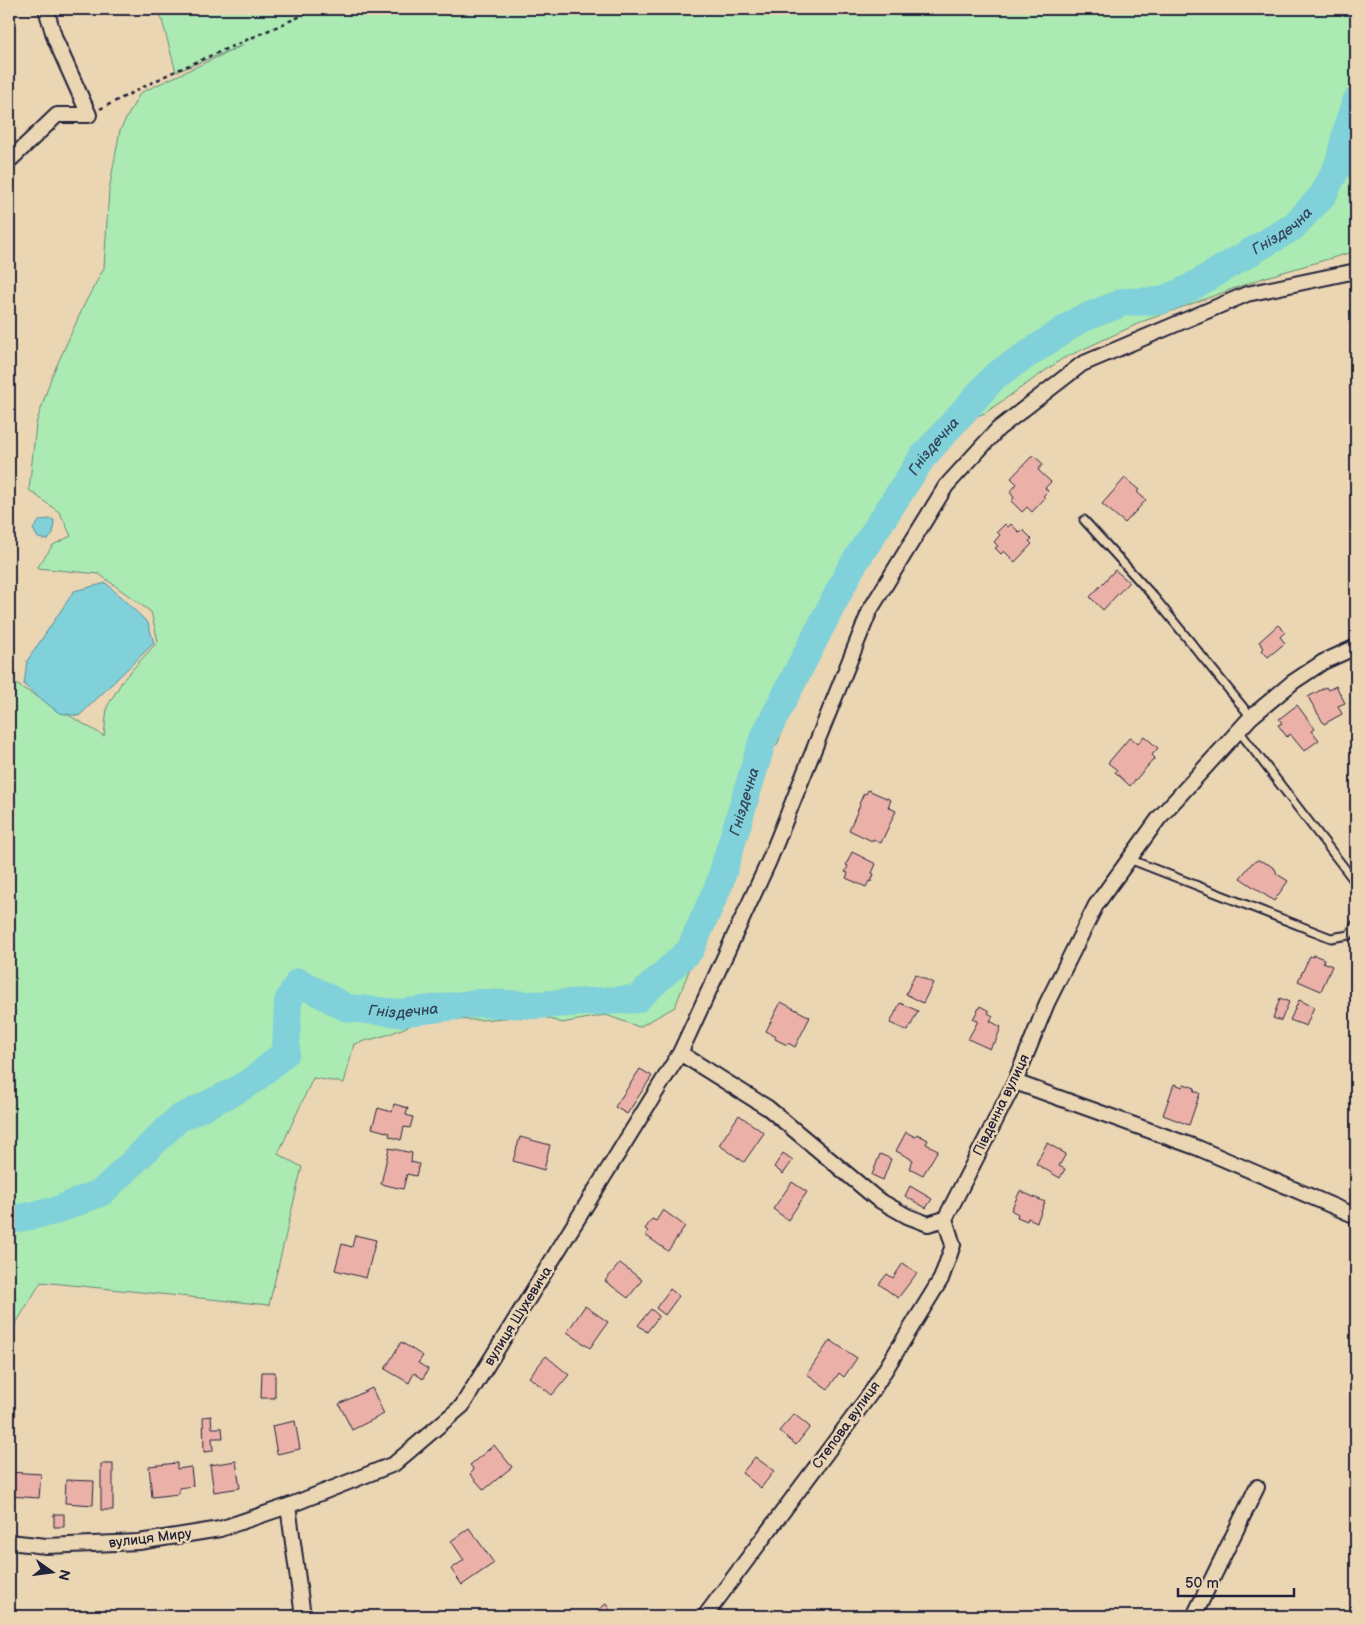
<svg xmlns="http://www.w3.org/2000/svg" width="1365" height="1625" viewBox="0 0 1365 1625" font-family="'Balsamiq Sans',sans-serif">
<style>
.green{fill:#abeab2;stroke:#668676}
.water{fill:#80d1d9;stroke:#5a8b9a}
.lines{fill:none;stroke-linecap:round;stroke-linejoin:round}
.river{stroke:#80d1d9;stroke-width:28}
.building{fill:#ebb1a8;stroke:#22223b}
.service-casing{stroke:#22223b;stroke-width:11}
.minor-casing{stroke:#22223b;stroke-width:18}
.path{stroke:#22223b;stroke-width:2.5;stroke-dasharray:4 4;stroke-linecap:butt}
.service{stroke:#ebd6b4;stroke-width:7}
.minor{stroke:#ebd6b4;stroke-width:14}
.labels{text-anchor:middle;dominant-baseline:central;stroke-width:5;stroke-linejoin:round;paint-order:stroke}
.street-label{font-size:14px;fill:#22223b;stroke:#ebd6b4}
.water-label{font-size:15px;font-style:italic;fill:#35455b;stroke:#ebd6b4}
</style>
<rect width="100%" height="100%" fill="#ebd6b4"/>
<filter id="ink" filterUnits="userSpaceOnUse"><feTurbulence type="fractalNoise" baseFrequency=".02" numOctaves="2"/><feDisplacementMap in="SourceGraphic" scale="10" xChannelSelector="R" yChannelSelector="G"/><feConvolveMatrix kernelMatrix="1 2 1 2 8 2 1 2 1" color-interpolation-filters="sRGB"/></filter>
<g filter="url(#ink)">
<!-- green -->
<path class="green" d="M159 9H334H332L375 12 406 9H1356V251L1266 277 1144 321 1062 359 985 413 936 431 876 506 859 539 808 624 791 668 788 711 778 743 747 777 739 813 743 834 711 872V913L675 1007 639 1027 606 1015 562 1023 538 1015 481 1020 426 1019 387 1035 354 1044 344 1083 313 1078 278 1154 302 1167 269 1305 41 1282 9 1335V680L104 736 107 707 123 680 158 641 151 612 99 574 37 568 53 545 71 536 60 513 29 490 36 424 51 378 85 303 104 268 109 190 120 130 140 93 243 45 176 72Z"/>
<!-- water -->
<path class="water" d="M50 519 54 520 53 534 48 540 38 538 33 529 40 520Z
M106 583 148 623 154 643 79 716 59 713 24 685 27 661 74 591Z"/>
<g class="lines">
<!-- river -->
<path class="river" id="s1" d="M9 1220 55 1211 102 1192 178 1119 235 1091 255 1079 286 1052 288 1001 299 982 347 1008 400 1013 479 1003 535 1005 637 999 690 950 719 885 763 739 851 568 922 458 995 376 1079 320 1124 302 1160 301 1188 289 1293 227 1323 195 1339 163 1349 121 1356 101"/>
</g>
<!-- building -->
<path class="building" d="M1033 455 1043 464 1038 470 1051 482 1045 488 1048 491 1043 496 1045 498 1032 512 1027 507 1022 512 1011 501 1014 498 1010 492 1017 484 1011 478Z
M1125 478 1139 490 1137 492 1146 500 1125 523 1102 504Z
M1005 524 1008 527 1011 524 1020 533 1023 530 1032 539 1029 541 1032 544 1015 562 1004 551 1001 554 995 548 998 546 994 542 1000 535 997 532Z
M1115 570 1129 582 1103 610 1090 597Z
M1278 625 1285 632 1280 637 1285 643 1268 657 1262 650 1264 648 1259 642Z
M1336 686 1345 703 1338 706 1342 714 1324 724 1308 697 1326 687 1328 690Z
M1297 705 1315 729 1312 731 1319 740 1304 751 1290 734 1287 737 1278 725 1282 723 1279 719Z
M1144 736 1158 748 1152 755 1155 758 1130 786 1115 772 1117 770 1108 763 1130 737 1138 744Z
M868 790 891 800 888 807 896 811 881 843 873 839 872 841 849 830 860 805 859 804 864 793 866 794Z
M852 852 876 864 872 873 874 874 871 882 869 881 866 887 846 878 848 873 845 872 848 866 846 865Z
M1258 860 1268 864 1275 869 1277 874 1288 881 1274 901 1240 878 1252 863Z
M1314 955 1324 959 1323 962 1332 966 1321 991 1298 981 1310 956 1313 957Z
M915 974 933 983 923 1003 906 994Z
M1280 998 1289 1002 1281 1021 1273 1018Z
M1299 1000 1314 1007 1306 1026 1290 1020Z
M781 1002 810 1017 795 1047 788 1043 787 1045 775 1039 776 1037 766 1031Z
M900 1003 918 1011 908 1031 890 1023Z
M980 1006 989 1011 988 1013 993 1016 990 1021 1001 1027 995 1043H993L990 1049 968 1039 978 1021 973 1019Z
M640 1069 652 1076 627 1114 615 1107Z
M1174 1084 1183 1087 1184 1084 1195 1088 1194 1091 1200 1093 1189 1125 1163 1115Z
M394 1104 408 1108 406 1115 413 1117 410 1128 404 1127 401 1140 389 1136 390 1133 372 1128 378 1108 392 1112Z
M739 1115 764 1133 744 1162 719 1145Z
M906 1132 915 1137 917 1134 928 1140 926 1144 938 1150 923 1175 909 1168 913 1160 896 1151Z
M520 1137 550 1145 544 1170 513 1161Z
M1047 1143 1066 1154 1059 1166 1065 1169 1060 1178 1036 1164Z
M389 1148 412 1153 411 1162 419 1164 416 1176 407 1174 403 1189 381 1184Z
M783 1153 793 1160 783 1174 774 1167Z
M880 1154 891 1159 883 1180 872 1175Z
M792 1182 807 1192 788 1220 773 1209Z
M910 1186 932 1199 926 1208 905 1196Z
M1020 1191 1045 1202 1037 1222 1028 1218 1027 1221 1017 1217 1018 1214 1011 1210Z
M663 1210 685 1226 668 1251 645 1235 648 1231 645 1229 652 1219 656 1221Z
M355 1235 376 1240 366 1278 335 1270 342 1244 352 1247Z
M620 1263 642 1280 628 1298 605 1281Z
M903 1263 917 1273 898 1298 879 1284 887 1274 893 1278Z
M670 1289 679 1296 665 1315 656 1308Z
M585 1306 608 1322 590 1348 567 1332Z
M651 1309 659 1316 647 1332 638 1325Z
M830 1340 857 1358 844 1377 839 1373 828 1389 807 1374Z
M401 1342 423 1356 418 1363 428 1369 423 1379 414 1373 409 1383 385 1369Z
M546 1356 569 1375 552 1395 529 1377Z
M262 1372H275V1398H261Z
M372 1388 384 1414 352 1430 339 1404Z
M794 1414 810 1427 796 1445 779 1431Z
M211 1416 212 1428H222L223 1438H212L213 1451 204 1452 203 1417Z
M295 1421 300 1449 277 1454 272 1426Z
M494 1445 512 1467 484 1490 470 1474 474 1470 470 1465Z
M755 1457 774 1471 761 1488 742 1473Z
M236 1461 240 1488 214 1492 210 1465Z
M177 1463V1469L191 1467 193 1486 179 1488V1494L152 1497 149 1466Z
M101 1464H113V1510H101Z
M9 1472 41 1474 39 1498 9 1496Z
M66 1480 94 1481 93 1505 65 1503Z
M54 1514H64V1527H54Z
M469 1528 494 1563 462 1585 451 1569 464 1560 451 1541Z
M606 1604 614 1616H589Z"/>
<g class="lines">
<!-- service casing -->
<g class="service-casing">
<path id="service" d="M1084 520 1154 597 1251 717
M1239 731 1356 883
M1129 859 1331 938 1349 935 1356 924"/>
</g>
<!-- minor casing -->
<g class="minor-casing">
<path id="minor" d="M9 161 57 115H89L55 39 46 9
M680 1053 768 1108 877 1199 907 1216 928 1224 945 1219 1015 1082 1047 1003 1096 905 1159 818 1251 717 1293 682 1323 662 1356 647
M1015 1082 1198 1148 1356 1216
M288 1506 303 1616
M9 1542 46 1546 139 1542 220 1529 288 1506 394 1464 462 1406 680 1053 769 861 870 610 946 486 998 429 1082 364 1247 294 1356 271
M705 1616 871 1393 941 1279 953 1245 945 1219
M1194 1616 1257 1487"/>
</g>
<!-- path -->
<path class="path" d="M369 9H400
M100 109 169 74 317 9"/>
<!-- service -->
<use href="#service" class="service"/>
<!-- minor -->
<use href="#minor" class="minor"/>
</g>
</g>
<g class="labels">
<!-- street labels -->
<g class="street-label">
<text transform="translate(1001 1105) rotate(-64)">Південна вулиця</text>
<text transform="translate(518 1316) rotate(-58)">вулиця Шухевича</text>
<text transform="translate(846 1425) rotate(-54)">Степова вулиця</text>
<text transform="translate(150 1538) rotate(-7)">вулиця Миру</text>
</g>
<!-- water labels -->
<g class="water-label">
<text stroke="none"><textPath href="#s1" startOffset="1805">Гніздечна</textPath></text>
<text stroke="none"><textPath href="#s1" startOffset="1385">Гніздечна</textPath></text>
<text stroke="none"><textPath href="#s1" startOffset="980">Гніздечна</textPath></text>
<text stroke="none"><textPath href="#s1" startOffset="515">Гніздечна</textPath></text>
</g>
</g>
<!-- margin -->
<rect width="1365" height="1625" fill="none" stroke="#ebd6b4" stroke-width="30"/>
<rect x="15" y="15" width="1335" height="1595" fill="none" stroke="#22223b" stroke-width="2" filter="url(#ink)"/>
<!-- north arrow -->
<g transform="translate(52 1572) rotate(104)" stroke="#ebd6b4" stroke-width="4" paint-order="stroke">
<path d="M0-4L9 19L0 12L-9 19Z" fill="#22223b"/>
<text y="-8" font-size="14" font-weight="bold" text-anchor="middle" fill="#22223b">N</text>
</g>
<!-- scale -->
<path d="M1178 1588v8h116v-8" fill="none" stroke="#22223b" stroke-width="2.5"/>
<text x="1185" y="1588" font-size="15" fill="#22223b" stroke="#ebd6b4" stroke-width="4" paint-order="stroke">50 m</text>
</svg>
